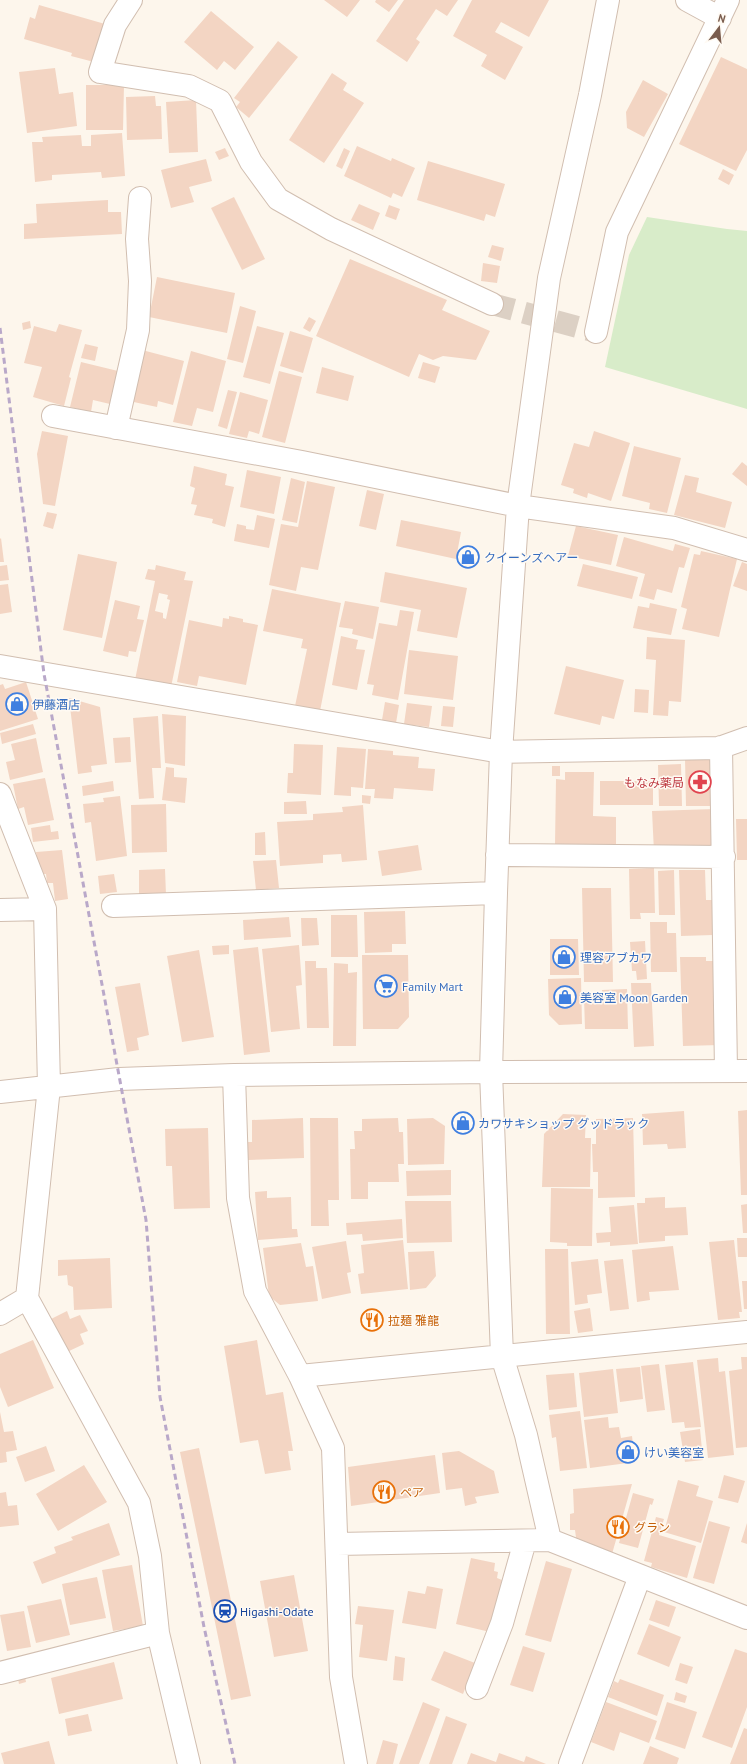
<svg xmlns="http://www.w3.org/2000/svg" width="747" height="1764" viewBox="0 0 747 1764" font-family="'PT Sans','Noto Sans JP',sans-serif">
<style>
.green{fill:#d8ecc9}
.building{fill:#f3d5c3;fill-rule:evenodd}
.lines{fill:none;stroke-linecap:round;stroke-linejoin:round}
.minor-tunnel{stroke:#dcd0c4;stroke-width:22;stroke-dasharray:22 11;stroke-linecap:butt}
.minor-casing{stroke:#d1beb0;stroke-width:24}
.minor{stroke:#fff;stroke-width:22}
.rail{stroke:#b9a8c9;stroke-width:3;stroke-dasharray:6 4;stroke-linecap:butt}
.labels{text-anchor:middle;dominant-baseline:central;stroke-width:3;stroke-linejoin:round;paint-order:stroke}
.shop-label{font-size:12px;fill:#366cbe;stroke:#fffaf3;text-anchor:start}
.health-label{font-size:12px;fill:#be3a42;stroke:#fffaf3;text-anchor:end}
.food-label{font-size:12px;fill:#c56008;stroke:#fffaf3;text-anchor:start}
.transit-label{font-size:12px;fill:#164399;stroke:#fffaf3;text-anchor:start}
</style>
<rect width="100%" height="100%" fill="#fdf6ec"/>
<!-- green -->
<path class="green" d="M647 217 727 229 747 231V409L605 367 629 255Z"/>
<!-- building -->
<path class="building" d="M324 0H360L347 17Z
M376 0H398L389 12 375 2Z
M404 0H458L447 16 436 9 416 39 420 42 407 62 376 41Z
M472 0H549L529 37 501 22 495 32 523 47 505 80 481 66 487 55 453 36Z
M39 5 105 24 94 62 71 56 72 53 24 39 30 17 35 19Z
M211 11 254 47 235 70 224 61 217 70 184 42Z
M278 41 298 57 249 118 236 107 240 102 234 98Z
M721 57 747 69V150L736 171 679 144Z
M55 68 59 94 73 92 77 126 27 133 19 72Z
M332 73 347 83 343 90 364 103 324 163 289 140Z
M643 80 668 94 644 137 627 128 626 112Z
M86 85H124L123 130H86Z
M155 96 156 106H161L162 139 127 140 126 97Z
M196 100 198 152 169 153 166 102Z
M122 133 125 176 102 178 101 172 52 175V180L35 182 32 142H43L42 137 81 135 82 146H91V135Z
M357 146 391 161 392 158 415 168 402 197 393 193 391 198 344 176Z
M225 148 229 156 219 160 215 152Z
M344 148 350 151 342 169 336 166Z
M206 159 212 181 189 187 194 202 171 208 161 170Z
M428 161 505 184 495 217 486 214 484 221 417 200Z
M723 169 734 175 729 185 718 179Z
M234 197 265 259 242 270 211 208Z
M108 200V212H121L122 234 24 239V224L37 223 36 204Z
M359 204 380 213 373 230 351 220Z
M389 205 400 209 396 220 385 216Z
M492 245 504 248 501 261 488 257Z
M350 259 447 300 442 310 490 331 476 360 443 356 433 360 419 354 409 377 316 336Z
M483 263 500 266 497 283 481 281Z
M157 277 235 293 227 333 149 317Z
M240 306 256 311 243 363 227 359Z
M309 317 316 321 310 332 303 328Z
M30 321 31 328 23 330 22 323Z
M59 324 82 330 69 377 71 378 64 406 33 397 42 367 24 363 34 326 56 332Z
M257 326 284 333 270 384 243 377Z
M290 331 313 338 303 373 280 366Z
M85 344 98 347 95 361 81 358Z
M142 350 184 361 173 405 158 401 157 407 129 401Z
M191 351 226 361 213 412 197 408 192 426 173 422Z
M81 362 118 371 110 404 93 400 91 412 70 407Z
M423 362 440 367 435 383 418 378Z
M322 367 354 376 348 401 316 393Z
M279 371 302 377 285 443 262 437Z
M228 390 237 392 227 429 218 426Z
M240 392 268 400 259 434 249 431 247 438 229 434Z
M42 431 68 436 55 506 43 504 37 454Z
M594 431 630 443 611 501 588 493 587 498 573 493 574 489 561 485 574 443 589 447Z
M634 446 681 458 667 513 649 509 650 503 622 496Z
M742 462 747 466V486L732 474Z
M194 466 227 474 225 485 234 487 225 527 212 523 213 519 194 515 197 505 191 504 195 488 190 486Z
M247 470 281 477 274 514 240 507Z
M685 475 699 478 696 492 732 502 725 528 674 515Z
M291 478 305 482 297 523 282 520Z
M307 481 335 487 318 570 301 567 296 591 269 585 281 524 298 527Z
M367 490 384 494 376 530 359 526Z
M47 512 57 514 53 529 43 526Z
M257 515 275 519 269 548 234 541 237 524 246 526V529L254 530Z
M401 520 461 532 456 559 396 546Z
M576 526 618 535 611 565 568 556Z
M624 537 673 551 675 544 690 548 684 568 679 567 672 593 657 589 654 600 639 596 645 574 616 566Z
M1 538 4 562H0V539Z
M701 551 737 559 719 637 682 629 687 609 681 607 694 554 700 555Z
M78 554 117 562 102 638 63 630Z
M742 562 747 564V591L733 586Z
M583 564 638 577 632 599 577 586Z
M7 565 9 580 0 581V566Z
M156 565 186 572 184 580 193 581 171 687 135 680 155 581 145 579 148 569 155 570ZM159 593 168 595 167 599 170 600 166 619 163 618V613L155 611Z
M385 572 467 588 457 638 417 631 421 610 380 602Z
M8 584 12 612 0 614V585Z
M272 589 341 603 320 711 295 706 307 649 301 648 303 639 263 631Z
M115 600 140 606 137 619 144 620 136 652 129 651 128 657 103 651Z
M345 601 379 607 373 639 352 634 353 629 339 627Z
M650 603 677 609 671 635 633 628 638 606 649 608Z
M400 610 414 612 398 700 372 695 374 685 367 684 379 623 397 626Z
M229 616 243 619V622L258 625 246 685 199 676 197 686 177 682 189 620 222 627 223 618 229 619Z
M341 636 358 640 356 649 365 650 357 690 332 685Z
M647 637 685 640 681 702 669 701 668 716 653 715 656 660 646 659Z
M409 650 458 656 453 700 404 694Z
M566 666 624 680 614 719 602 716 600 725 554 714Z
M26 682 38 719 0 731V685L3 684 5 689Z
M635 689 649 690 648 713 634 712Z
M69 698 100 707 107 764 91 766 92 772 78 774Z
M385 702 399 705 396 723 382 720Z
M407 703 432 706 429 727 404 724Z
M443 706 455 707 453 727 441 726Z
M162 714 186 716 185 766 165 763Z
M158 716 161 768H152L154 798 139 799 133 718Z
M33 724 36 734 2 744 0 733Z
M130 737 131 762 115 763 113 738Z
M36 738 43 772 10 780 6 762 15 760 11 744Z
M294 744 323 745 321 795 287 793 288 773H293Z
M337 747 366 749 363 788 351 787V796L334 795Z
M368 749 393 751V755L419 757 418 768 435 769 433 791 394 788 393 799 374 798 375 789H365Z
M713 757 714 806H686L685 758Z
M681 764 682 806H659L658 765Z
M552 766H560V776H552Z
M166 767 174 768V777L187 778 185 803 162 800Z
M565 772H594L593 816 616 817V846L555 845 556 779 565 780Z
M45 778 54 820 28 825 24 807 18 809 13 784Z
M113 781 114 791 83 796 82 786Z
M600 781H653V805H600Z
M362 795 371 796 370 804 362 803Z
M120 796 127 856 96 861 91 822 85 823 83 804 104 802 103 798Z
M306 801 307 814H284V802Z
M166 804 167 852 132 853 131 805Z
M363 805 367 860 342 862 341 854 323 855V863L280 866 277 822 313 820V814L343 812 342 807Z
M715 809 717 850 654 852 652 811Z
M736 819H747V860H737Z
M50 825 51 832 58 831 59 839 33 842 31 828Z
M265 832 266 855H255V833Z
M418 845 422 870 382 876 378 851Z
M62 850 68 899 55 901 53 883H47L46 874H39L36 852Z
M276 860 279 888 256 890 253 861Z
M654 868 655 913H640L641 919H630L629 869Z
M165 869 166 895 139 896V870Z
M674 870 675 915H659L658 871Z
M679 870H705L706 900H712L713 935 681 936Z
M114 874 117 892 100 894 98 876Z
M582 888H611L613 982H584Z
M405 911 406 944H392V952L365 953 364 912Z
M331 915H357L358 957H331Z
M289 917 291 937 244 940 243 920Z
M301 918H317L319 945 302 946Z
M650 922H667V933H676L677 972H651Z
M550 939H578L579 975H550Z
M645 941 647 979 637 980 636 971H632L630 942Z
M229 945V954L213 955 212 946Z
M299 945 302 985 296 986 300 1029 271 1032 262 949Z
M258 947 270 1052 244 1055 233 950Z
M199 950 214 1037 182 1042 167 956Z
M362 955H408L409 1017 398 1029H363Z
M680 957H706V961H717L720 1045 683 1046Z
M305 961H316V968H327L329 1028H307Z
M334 963 348 964V973L357 972 356 1046H333Z
M581 978 582 1024 559 1025 549 1015 548 979Z
M140 983 149 1035 137 1038 139 1050 127 1052 115 987Z
M631 983H651L654 1046 634 1047Z
M627 989 628 1029H585L584 997 602 996V990Z
M747 1110V1195H741L738 1111Z
M684 1111 686 1148 668 1149 667 1144 643 1145 642 1114Z
M563 1114 586 1115 585 1138H591L590 1187H542L544 1134Z
M303 1118 304 1158 248 1160 247 1142H252V1120Z
M310 1118H338L339 1200H328L329 1226H311Z
M398 1118 399 1132H403L404 1164H398L399 1182H368V1199H351L350 1149H355L354 1131H362V1119Z
M433 1118 445 1126 444 1164 408 1165 407 1119Z
M633 1118 635 1197 598 1198V1172H593L592 1144H596V1119Z
M208 1128 210 1208 174 1209 172 1166H166L165 1129Z
M451 1170V1195L407 1196 406 1171Z
M551 1188 593 1189 592 1246H567V1243L550 1242Z
M267 1191V1198L291 1197 292 1229H297L298 1237 258 1240 255 1192Z
M665 1197V1208L686 1207 688 1235 665 1236V1241L639 1243 637 1203H645V1198Z
M405 1201H451L452 1242 407 1243Z
M747 1204V1233H743L741 1205Z
M634 1205 638 1244 610 1246V1242L597 1243 596 1233 611 1232 609 1207Z
M402 1219 403 1238 363 1241 362 1234 347 1235 346 1223Z
M737 1238H747V1257H738Z
M403 1240 408 1289 361 1294 358 1274 364 1273 361 1245Z
M734 1240 742 1312H739L740 1318 718 1320 709 1242Z
M346 1241 351 1272 347 1273 351 1293 322 1299 312 1247Z
M301 1243 306 1267 313 1266 318 1301 280 1305 269 1296 263 1248Z
M673 1246 679 1290 649 1292 650 1300 637 1302 632 1250Z
M545 1249H568L570 1334H546Z
M434 1251 436 1276 426 1288 410 1290 408 1252Z
M110 1258 112 1308 74 1310 73 1287 68 1285 67 1275 58 1276V1260Z
M598 1259 602 1293 587 1295 588 1303 575 1305 571 1262Z
M623 1259 629 1309 610 1311 604 1261Z
M742 1281H747V1309H744Z
M590 1308 593 1331 578 1333 574 1311Z
M67 1311 70 1319 80 1315 88 1331 80 1334 84 1344 67 1352 51 1319Z
M33 1340 54 1388 8 1407 0 1387V1354Z
M257 1340 266 1395 283 1392 293 1451H288L291 1470 265 1474 258 1440 240 1443 224 1346Z
M741 1357H747V1447L736 1448 729 1371 742 1369Z
M718 1358 719 1372 725 1371 734 1455 708 1458 697 1360Z
M693 1362 701 1427 685 1428 684 1422 672 1423 665 1365Z
M659 1364 665 1410 647 1412 641 1366Z
M640 1367 643 1399 620 1402 616 1369Z
M613 1369 618 1413 584 1417 579 1373Z
M574 1373 577 1407 549 1410 546 1375Z
M580 1411 587 1468 560 1471 556 1437 552 1438 549 1415Z
M0 1412 4 1432 13 1431 17 1450 6 1452 7 1462 0 1463Z
M608 1417 609 1428 619 1427 621 1438 632 1436 635 1462 590 1468 584 1420Z
M700 1429 703 1460 685 1462 680 1432Z
M46 1446 55 1471 25 1482 16 1457Z
M199 1448 251 1696 231 1700 180 1452Z
M459 1451 494 1471 499 1493 475 1497 477 1503 465 1506 462 1488 446 1490 442 1453Z
M435 1455 440 1493 351 1506 348 1467Z
M84 1465 107 1502 58 1531 36 1494Z
M724 1475 745 1481 738 1503 718 1498Z
M678 1480 699 1486 696 1496 713 1501 701 1543 664 1532Z
M632 1484 612 1554 577 1545 575 1530H570V1514L574 1513 573 1489Z
M6 1492 8 1506 17 1505 19 1525 0 1527V1493Z
M633 1493 654 1499 652 1505 650 1504 638 1548 619 1543Z
M656 1517 664 1519 659 1535 696 1546 687 1578 651 1567 652 1563 644 1561Z
M709 1521 730 1527 714 1584 693 1578Z
M109 1523 120 1555 42 1584 33 1562 56 1553 54 1547 73 1540 71 1537Z
M747 1523V1544L741 1542Z
M471 1558 495 1563 494 1571 498 1572 497 1578 502 1580 490 1632 456 1624Z
M546 1561 572 1569 551 1642 525 1635Z
M132 1565 143 1626 113 1631 102 1570Z
M294 1575 308 1651 274 1657 260 1581Z
M97 1577 106 1618 70 1625 62 1584Z
M427 1586 443 1589 436 1629 402 1623 408 1591 425 1594Z
M61 1599 70 1635 36 1643 27 1606Z
M656 1600 676 1607 669 1627 649 1620Z
M358 1606 394 1610 387 1661 359 1657 363 1625 355 1624Z
M24 1611 31 1647 7 1651 0 1615Z
M649 1624 681 1637 669 1667 637 1654Z
M523 1646 545 1653 533 1692 510 1685Z
M735 1649 747 1653V1707L732 1748 702 1737Z
M444 1651 475 1663 463 1694 431 1680Z
M395 1656 405 1658 403 1681 393 1680Z
M114 1662 123 1699 59 1714 51 1678Z
M680 1663 693 1667 687 1684 675 1680Z
M25 1677 26 1682 19 1684 18 1679Z
M620 1679 664 1695 657 1716 608 1697 614 1681 618 1683Z
M676 1692 687 1696 685 1703 674 1700Z
M423 1702 440 1709 419 1764H399Z
M606 1702 657 1721 649 1743 620 1732 614 1751 591 1742Z
M667 1702 697 1712 685 1749 655 1739Z
M88 1714 92 1731 68 1736 65 1719Z
M446 1716 467 1724 452 1764H429Z
M744 1728 747 1729V1764H730Z
M383 1740 398 1744 393 1764H376Z
M49 1741 55 1764H4L1 1753Z
M650 1746 679 1758 677 1764H643Z
M471 1753 496 1762 499 1753 524 1762 526 1756 546 1764H467Z"/>
<g class="lines">
<!-- minor-tunnel -->
<path class="minor-tunnel" d="M492 304 596 332"/>
<!-- minor casing -->
<g class="minor-casing">
<path id="minor" d="M131 0 115 25 100 72 189 86 220 101 251 162 278 199 331 229 492 304
M687 0 720 18
M596 332 617 232 728 0
M53 416 302 462 518 506 674 528 747 550
M116 428 138 330 140 281 137 239 140 198
M0 666 501 752 719 748 747 738
M721 747 726 1071
M0 794 45 909 49 1087 27 1298 139 1503 150 1556 158 1633 189 1764
M497 855 724 857
M113 906 496 893
M0 910 45 909
M234 1075 238 1198 255 1291 300 1376 333 1448 341 1677 356 1764
M0 1092 119 1079 234 1075 491 1072 747 1071
M0 1314 27 1298
M300 1376 747 1332
M550 1540 526 1435 502 1356 491 1072 496 893 501 752 518 506 549 278 590 95 608 0
M337 1544 550 1540 747 1618
M0 1673 158 1633
M477 1688 502 1623 525 1541
M570 1764 640 1576"/>
</g>
<!-- minor -->
<use href="#minor" class="minor"/>
<!-- rail -->
<path class="rail" d="M0 328 44 674 146 1220 160 1397 204 1627 235 1764"/>
</g>
<!-- icons -->
<defs>
<g id="shop-ring" transform="scale(1.15)"><circle r="9.5" fill="#fffaf3" stroke="#3f7fe0" stroke-width="1.5"/><path d="M-5-2.5h2.3a2.7 3.5 0 0 1 5.4 0H5L5.5 6h-11ZM-1.5-2.5h3a1.5 2.3 0 0 0-3 0Z" fill="#3f7fe0"/></g>
<g id="pharmacy-ring" transform="scale(1.15)"><circle r="9.5" fill="#fffaf3" stroke="#e0444e" stroke-width="1.5"/><path d="M-2-6h4v4h4v4h-4v4h-4v-4h-4v-4h4Z" fill="#e0444e"/></g>
<g id="supermarket-ring" transform="scale(1.15)"><circle r="9.5" fill="#fffaf3" stroke="#3f7fe0" stroke-width="1.5"/><path d="M-6-5.5h2.5l.6 2H6L4.5 2H-2.5L-4.4-4H-6ZM-1.5 3.2a1.3 1.3 0 1 0 .1 0ZM3 3.2a1.3 1.3 0 1 0 .1 0Z" fill="#3f7fe0"/></g>
<g id="restaurant-ring" transform="scale(1.15)"><circle r="9.5" fill="#fffaf3" stroke="#e8710a" stroke-width="1.5"/><path d="M-5-6h1v4h1v-4h1v4h1v-4h1v5L-1.5 .5V6h-2V.5L-5-1ZM5-6V6H3V1.5H1.5Q1.5-4 5-6Z" fill="#e8710a"/></g>
<g id="station-ring" transform="scale(1.15)"><circle r="9.5" fill="#fffaf3" stroke="#1a4fb4" stroke-width="1.5"/><path d="M-3-6H3Q5-6 5-4V2Q5 4 3 4L4.5 6H3L1.5 4h-3L-3 6H-4.5L-3 4Q-5 4-5 2V-4Q-5-6-3-6ZM-3.5-4v3h7v-3ZM-3.5 1v1.5H-2V1ZM2 1v1.5H3.5V1Z" fill="#1a4fb4"/></g>
</defs>
<g fill-rule="evenodd">
<use href="#shop-ring" x="468" y="557"/>
<use href="#shop-ring" x="17" y="704"/>
<use href="#pharmacy-ring" x="700" y="782"/>
<use href="#shop-ring" x="564" y="957"/>
<use href="#supermarket-ring" x="386" y="986"/>
<use href="#shop-ring" x="565" y="997"/>
<use href="#shop-ring" x="463" y="1123"/>
<use href="#restaurant-ring" x="372" y="1320"/>
<use href="#shop-ring" x="628" y="1452"/>
<use href="#restaurant-ring" x="384" y="1492"/>
<use href="#restaurant-ring" x="618" y="1527"/>
<use href="#station-ring" x="225" y="1611"/>
</g>
<g class="labels">
<!-- shop labels -->
<g class="shop-label">
<text x="484" y="557">クイーンズヘアー</text>
<text x="32" y="704">伊藤酒店</text>
<text x="580" y="957">理容アブカワ</text>
<text x="402" y="986">Family Mart</text>
<text x="580" y="997">美容室 Moon Garden</text>
<text x="478" y="1123">カワサキショップ グッドラック</text>
<text x="644" y="1452">けい美容室</text>
</g>
<!-- health labels -->
<g class="health-label">
<text x="684" y="782">もなみ薬局</text>
</g>
<!-- food labels -->
<g class="food-label">
<text x="388" y="1320">拉麺 雅龍</text>
<text x="400" y="1492">ペア</text>
<text x="634" y="1527">グラン</text>
</g>
<!-- transit labels -->
<g class="transit-label">
<text x="240" y="1611">Higashi-Odate</text>
</g>
</g>
<!-- north arrow -->
<g transform="translate(719 28) rotate(16)" stroke="#fffaf3" stroke-width="3" paint-order="stroke">
<path d="M0-3L7 15L0 10L-7 15Z" fill="#7a5c4d"/>
<text y="-6" font-size="11" font-weight="bold" text-anchor="middle" fill="#7a5c4d">N</text>
</g>
</svg>
